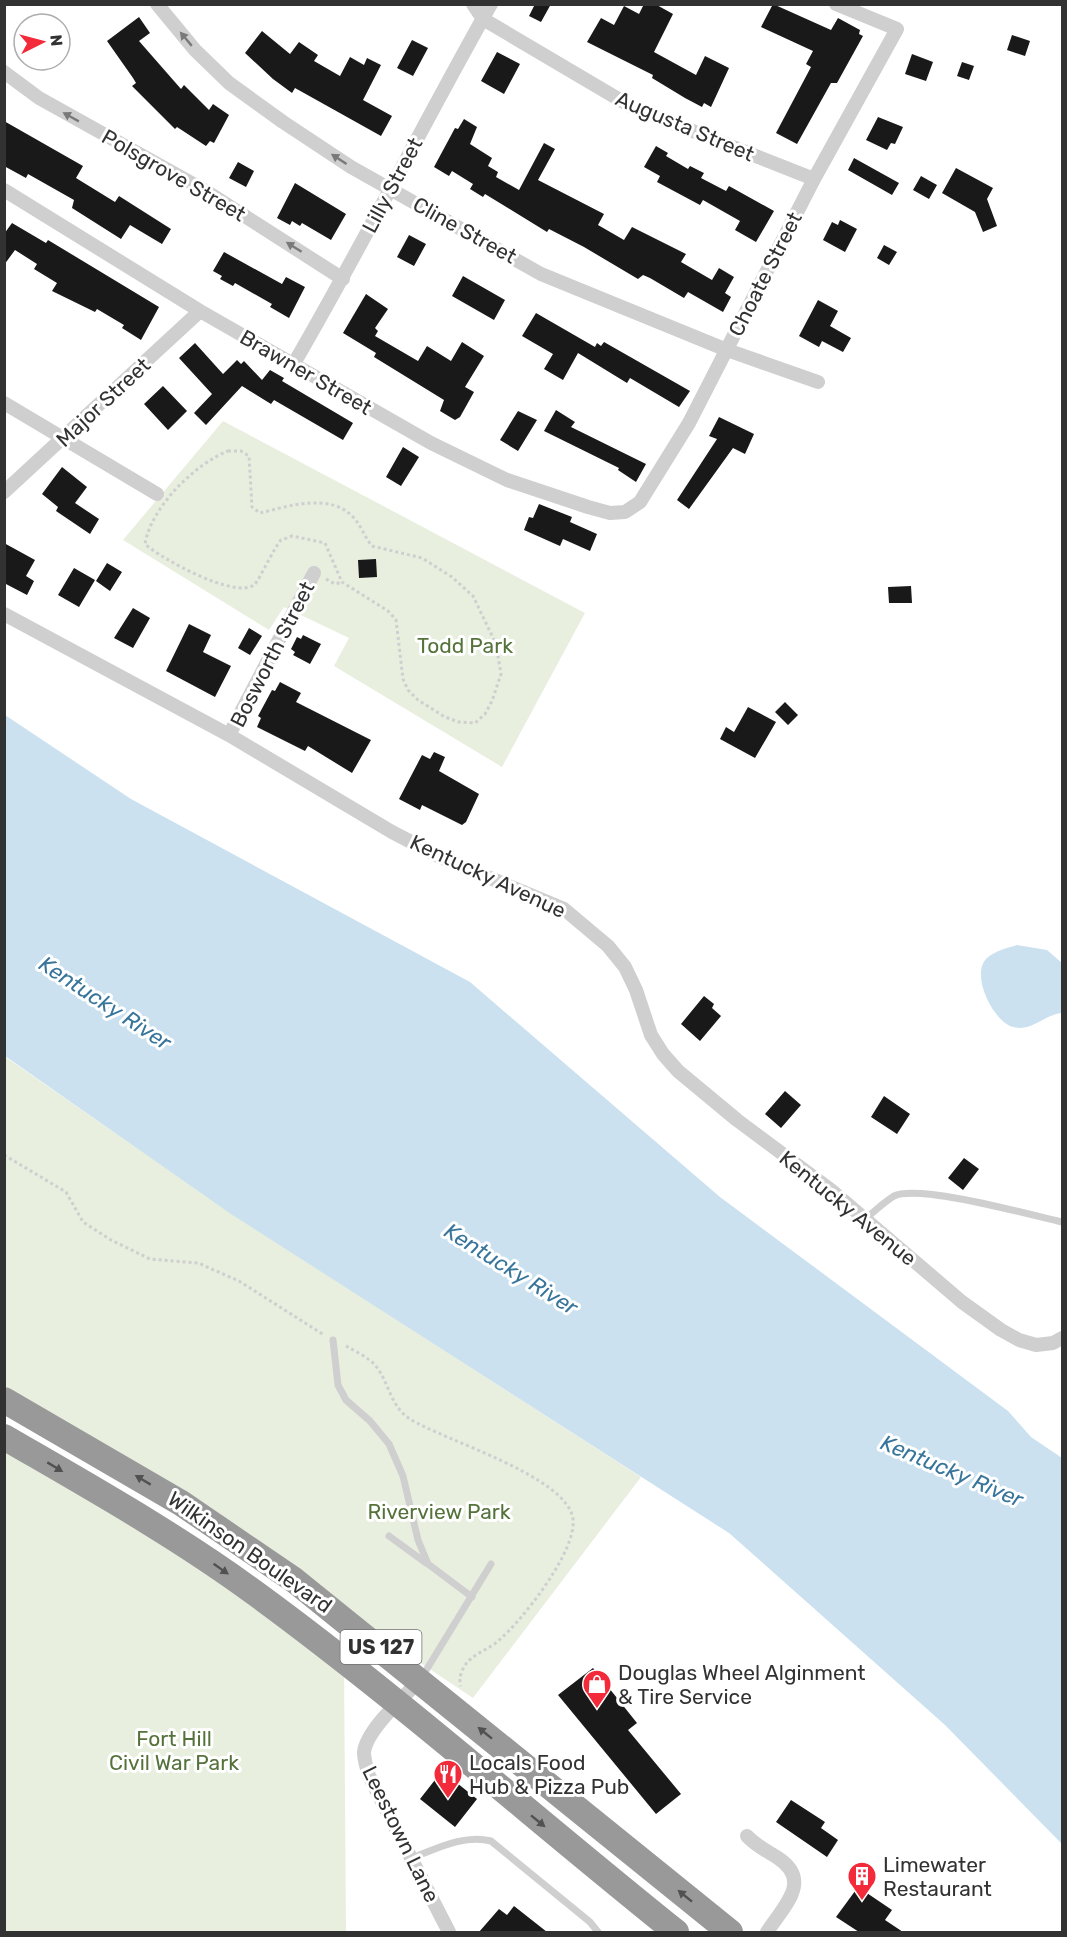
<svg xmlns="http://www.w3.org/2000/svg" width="1067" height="1937" viewBox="0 0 1067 1937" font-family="Rubik,sans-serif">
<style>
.green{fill:#e8efdf}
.water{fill:#cbe1ef}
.building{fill:#191919}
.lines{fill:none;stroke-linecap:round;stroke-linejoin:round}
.path{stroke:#cfcfcf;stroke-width:3;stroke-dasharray:3 3;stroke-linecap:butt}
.lane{stroke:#cfcfcf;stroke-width:7}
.street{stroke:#cfcfcf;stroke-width:14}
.highway{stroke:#999;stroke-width:26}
.oneway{fill:#797979}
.oneway2{fill:#515151}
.labels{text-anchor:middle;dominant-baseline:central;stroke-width:6;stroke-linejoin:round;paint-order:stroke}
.shield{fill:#fff;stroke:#707070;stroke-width:1.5}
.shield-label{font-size:20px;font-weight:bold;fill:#323232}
.street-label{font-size:21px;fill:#323232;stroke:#fff}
.park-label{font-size:21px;fill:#55723b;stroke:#fff}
.poi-label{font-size:21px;fill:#323232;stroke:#fff;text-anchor:start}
.water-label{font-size:22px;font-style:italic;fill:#38759b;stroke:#fff}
</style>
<rect width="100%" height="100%" fill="#fff"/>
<!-- green -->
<path class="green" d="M223 421 585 613 502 767 334 666 349 638 284 607 269 630 123 540Z
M4 1056 232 1214 641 1477 473 1698 5 1386Z
M4 1444 344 1662 346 1932H5Z"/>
<!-- water -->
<path class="water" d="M5 715 131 799 470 982 720 1197 1008 1411 1031 1437 1062 1458V1844L945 1725 729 1533 231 1214 5 1056Z
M1017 945 1047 950 1062 963V1013C1044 1014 1031 1034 1010 1026 992 1018 970 974 987 958 995 951 1007 948 1017 945Z"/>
<!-- building -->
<path class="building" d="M535 4H551L541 22 529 16Z
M644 4H655L673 14 654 52 696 75 705 56 729 68 711 107 704 103 702 107 685 98 652 78 653 75 587 42 601 18 614 25 624 6 639 14Z
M773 4 831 30 838 18 860 30 859 34 863 36 837 83H831L797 144 776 133 811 67 806 64 813 51 761 27Z
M139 17 150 33 139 41 181 89 184 85 209 110 213 104 229 115 214 143 210 141 206 146 177 127 175 129 132 86 136 83 133 78 107 41Z
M262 31 290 54 299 42 318 55 314 61 340 76 350 57 364 65 367 58 381 65 363 100 392 116 381 136 295 88 292 93 273 79 245 53Z
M1012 35 1030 41 1025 56 1007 50Z
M412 40 428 48 413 76 397 68Z
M497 52 520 64 504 94 481 81Z
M912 54 933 62 926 81 905 74Z
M962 62 974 66 969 80 957 76Z
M878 117 903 127 895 144 891 143 887 150 866 140Z
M464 119 477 127 470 144 492 158 488 166 498 172 496 177 519 190 544 143 555 149 538 180 604 214 598 225 624 240 632 227 686 254 681 262 712 280 719 268 734 277 725 293 731 297 723 312 688 292 684 298 650 278 643 275 638 279 584 247 549 229 547 232 485 194 483 197 470 189 473 184 452 171 449 176 434 167 455 128 458 129Z
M4 121 83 166 76 178 115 202 119 196 171 229 162 244 130 225 121 239 72 208 74 200 28 174 26 178 4 166Z
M656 146 668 153 666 156 688 169 690 166 704 173 701 178 726 191 729 186 774 211 756 242 735 230 740 221 703 200 700 205 657 182 660 176 644 167Z
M854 158 899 183 892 195 848 170Z
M238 162 254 171 246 187 229 178Z
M956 168 993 188 987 199 997 226 983 232 975 212 942 193Z
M921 176 937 185 929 199 913 190Z
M295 183 346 214 331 240 302 223 300 226 292 221 290 225 277 218Z
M840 220 857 229 845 252 823 240 832 222 838 225Z
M12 223 46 243 48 240 159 307 141 340 122 328 124 325 97 309 95 312 52 291 57 283 34 269 37 264 15 250 4 265V234Z
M409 235 426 244 414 266 397 257Z
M884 245 897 252 889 265 877 258Z
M224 252 282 284 286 277 305 287 289 318 270 307 272 304 235 283 233 286 220 279 222 276 213 271Z
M463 276 505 300 494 320 452 296Z
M366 294 388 309 375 328 378 331 375 336 418 361 427 346 451 361 462 342 484 356 465 387 474 392 460 417 455 420 440 411 444 400 374 357 376 353 343 333Z
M818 300 838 311 830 326 851 338 843 352 822 341 819 347 799 336Z
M536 313 595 347 597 343 601 346 604 342 690 391 679 407 630 378 627 383 578 353 563 380 544 369 553 354 522 336Z
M195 343 223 374 237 360 241 364 244 361 262 380 270 370 284 378 282 381 353 423 343 440 274 400 271 404 242 386 206 425 194 413 212 394 179 358Z
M163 386 187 411 168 430 144 404Z
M556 410 575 422 571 427 646 464 636 482 618 470 619 468 544 431Z
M518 411 537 420 518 451 500 440Z
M719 417 754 434 745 454 733 448 689 509 677 500 717 439 709 436Z
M403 447 419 457 401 486 386 477Z
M62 467 87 487 75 503 99 519 90 534 56 511 58 507 42 494Z
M539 504 572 517 570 522 597 534 590 551 563 539 560 546 524 530 529 517 533 518Z
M4 543 35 560 26 576 34 581 27 595 4 583Z
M376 559 377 577 359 578 358 560Z
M107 563 122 572 110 591 96 581Z
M74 568 95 580 79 607 58 595Z
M911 586 912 603H889L888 587Z
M133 608 150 618 133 648 114 638Z
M189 624 211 635 203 652 231 666 215 697 166 671Z
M249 628 262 636 250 655 238 648Z
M303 635 321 644 310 664 293 655 295 652 291 649 297 637 301 639Z
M280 682 301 693 296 702 371 740 352 773 308 746 305 751 257 727 261 718 258 716 272 690 275 691Z
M785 702 798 715 788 725 775 712Z
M748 707 776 722 755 758 720 739 726 727 734 732Z
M434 752 445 757 439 771 479 794 466 822 462 825 422 805 420 810 399 799 422 755 430 759Z
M704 996 714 1004 712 1008 721 1016 700 1041 681 1024Z
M785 1091 801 1105 781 1128 765 1114Z
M884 1096 910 1114 897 1134 871 1117Z
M964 1158 979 1169 963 1190 948 1178Z
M593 1668 637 1723 628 1730 681 1794 656 1814 558 1695Z
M442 1771 477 1799 455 1827 420 1799Z
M791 1800 825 1822 821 1828 838 1840 827 1857 776 1822Z
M858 1887 892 1910 885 1920 903 1932H859L836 1917Z
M514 1906 547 1932H479L499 1909 507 1915Z"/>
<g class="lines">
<!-- path -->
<path class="path" d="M228 451H241L249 456 252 507 260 513C289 506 331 492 354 518 362 527 365 538 372 546L422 558 452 577 473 596 496 644 501 674 492 701 485 714 475 723 459 722 445 717 418 700 408 690 403 679 396 620 388 611 342 582 325 543 292 536 281 540C274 548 259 580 255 584 237 601 160 558 145 544 151 507 195 464 228 451Z
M326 579 335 584 342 582
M4 1155 66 1192 83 1222 111 1240 150 1259 198 1263 239 1281 324 1335
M346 1346C355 1351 365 1356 373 1363 389 1379 389 1406 410 1419 445 1441 567 1476 573 1519 577 1551 522 1621 498 1641 487 1651 470 1654 463 1669 460 1674 459 1682 461 1686"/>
<!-- lane -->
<path class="lane" d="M865 1219C874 1212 884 1202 894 1196 919 1184 1031 1215 1062 1222
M333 1340 338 1385 346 1400 370 1421 389 1444 403 1476 418 1540 428 1564 472 1597
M389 1536 426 1563
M422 1677 491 1564
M412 1858C436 1849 464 1834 491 1841L590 1922 598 1932"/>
<!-- street -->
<path class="street" d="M157 4 195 50 229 83 283 122 351 167 541 274 727 350 818 382
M473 4 483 19 632 107 814 179
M4 72 39 98 204 190 343 279
M4 190 200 311 431 443 507 480 588 507 610 513 625 512 640 502 689 423 814 179 897 29 836 4
M293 365C362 247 423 124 491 4
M4 403 157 494
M4 492 200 311
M4 614 229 735 392 832 440 857 564 909 608 946 625 967 636 990 651 1035 663 1054 678 1071 737 1120 831 1190 962 1302 1001 1330 1019 1340 1036 1345 1053 1343 1062 1338
M229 735 314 573
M420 1680C404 1697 367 1729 364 1752 364 1761 367 1768 369 1776L449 1932
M747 1836C755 1845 767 1851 778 1858 813 1881 783 1907 767 1932"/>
<!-- highway -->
<path class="highway" d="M4 1400 181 1503 294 1580 730 1932
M4 1437C90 1487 176 1535 255 1593 400 1699 536 1820 676 1932"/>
</g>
<!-- one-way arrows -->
<defs><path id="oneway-solid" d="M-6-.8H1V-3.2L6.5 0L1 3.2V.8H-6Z" transform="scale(1.5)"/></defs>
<g class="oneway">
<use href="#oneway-solid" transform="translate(186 39) rotate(-130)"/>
<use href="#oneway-solid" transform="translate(71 117) rotate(-151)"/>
<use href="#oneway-solid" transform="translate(339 159) rotate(-147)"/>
<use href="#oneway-solid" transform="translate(294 247) rotate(-148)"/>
</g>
<g class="oneway2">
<use href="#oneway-solid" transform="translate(55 1467) rotate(31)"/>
<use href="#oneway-solid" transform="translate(143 1480) rotate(-149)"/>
<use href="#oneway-solid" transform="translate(221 1569) rotate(35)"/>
<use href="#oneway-solid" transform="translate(485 1733) rotate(-141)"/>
<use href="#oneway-solid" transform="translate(538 1821) rotate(39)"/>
<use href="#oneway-solid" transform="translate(685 1896) rotate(-141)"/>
</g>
<!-- icons -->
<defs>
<g id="shop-pin" transform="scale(1.5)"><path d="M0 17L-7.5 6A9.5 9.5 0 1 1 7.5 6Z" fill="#f22a3a" stroke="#fff"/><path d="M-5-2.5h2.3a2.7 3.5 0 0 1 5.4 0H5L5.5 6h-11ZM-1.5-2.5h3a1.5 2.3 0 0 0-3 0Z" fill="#fff"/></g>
<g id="restaurant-pin" transform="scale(1.5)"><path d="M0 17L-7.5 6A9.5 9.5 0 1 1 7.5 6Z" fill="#f22a3a" stroke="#fff"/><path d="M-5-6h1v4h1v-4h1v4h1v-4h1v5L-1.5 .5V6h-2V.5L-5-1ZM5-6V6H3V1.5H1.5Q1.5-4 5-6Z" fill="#fff"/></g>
<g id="building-pin" transform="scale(1.5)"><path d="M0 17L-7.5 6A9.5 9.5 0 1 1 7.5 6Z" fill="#f22a3a" stroke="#fff"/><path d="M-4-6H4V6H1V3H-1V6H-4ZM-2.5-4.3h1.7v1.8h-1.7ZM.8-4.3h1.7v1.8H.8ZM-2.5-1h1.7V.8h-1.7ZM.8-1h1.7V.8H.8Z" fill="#fff"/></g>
</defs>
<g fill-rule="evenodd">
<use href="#shop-pin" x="597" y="1684"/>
<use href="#restaurant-pin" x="448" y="1774"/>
<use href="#building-pin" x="862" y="1876"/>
</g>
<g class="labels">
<!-- shield labels -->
<rect class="shield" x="340.5" y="1630" width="81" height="34" rx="4.5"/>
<g class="shield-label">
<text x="381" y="1647">US 127</text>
</g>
<!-- street labels -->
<g class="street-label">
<text transform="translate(685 126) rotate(23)">Augusta Street</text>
<text transform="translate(174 175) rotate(30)">Polsgrove Street</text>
<text transform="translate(392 185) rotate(-62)">Lilly Street</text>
<text transform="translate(465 230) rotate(29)">Cline Street</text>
<text transform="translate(765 274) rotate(-63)">Choate Street</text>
<text transform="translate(306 372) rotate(30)">Brawner Street</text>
<text transform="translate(103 402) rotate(-43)">Major Street</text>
<text transform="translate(272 654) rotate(-63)">Bosworth Street</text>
<text transform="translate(488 876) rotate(25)">Kentucky Avenue</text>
<text transform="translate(848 1208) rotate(39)">Kentucky Avenue</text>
<text transform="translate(250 1552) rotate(35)">Wilkinson Boulevard</text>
<text transform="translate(401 1834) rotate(64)">Leestown Lane</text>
</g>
<!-- park labels -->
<g class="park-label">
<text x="465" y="645">Todd Park</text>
<text x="439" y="1511">Riverview Park</text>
<text x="174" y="1738">Fort Hill<tspan x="174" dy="24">Civil War Park</tspan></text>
</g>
<!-- poi labels -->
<g class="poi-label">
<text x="618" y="1672">Douglas Wheel Alginment<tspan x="618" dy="24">&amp; Tire Service</tspan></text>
<text x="469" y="1762">Locals Food<tspan x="469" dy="24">Hub &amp; Pizza Pub</tspan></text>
<text x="883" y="1864">Limewater<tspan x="883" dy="24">Restaurant</tspan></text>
</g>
<!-- water labels -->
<g class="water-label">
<text transform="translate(105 1003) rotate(33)">Kentucky River</text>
<text transform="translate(511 1269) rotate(32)">Kentucky River</text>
<text transform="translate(952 1471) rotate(23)">Kentucky River</text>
</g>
</g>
<!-- border -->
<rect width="1067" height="1937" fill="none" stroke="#323232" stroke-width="12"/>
<!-- north arrow -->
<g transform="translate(42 42) rotate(84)"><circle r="28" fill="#ffffff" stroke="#adadad" stroke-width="1.5"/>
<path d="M0-4.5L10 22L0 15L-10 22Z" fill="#f22a3a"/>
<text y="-9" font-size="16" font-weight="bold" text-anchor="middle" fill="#323232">N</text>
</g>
</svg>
